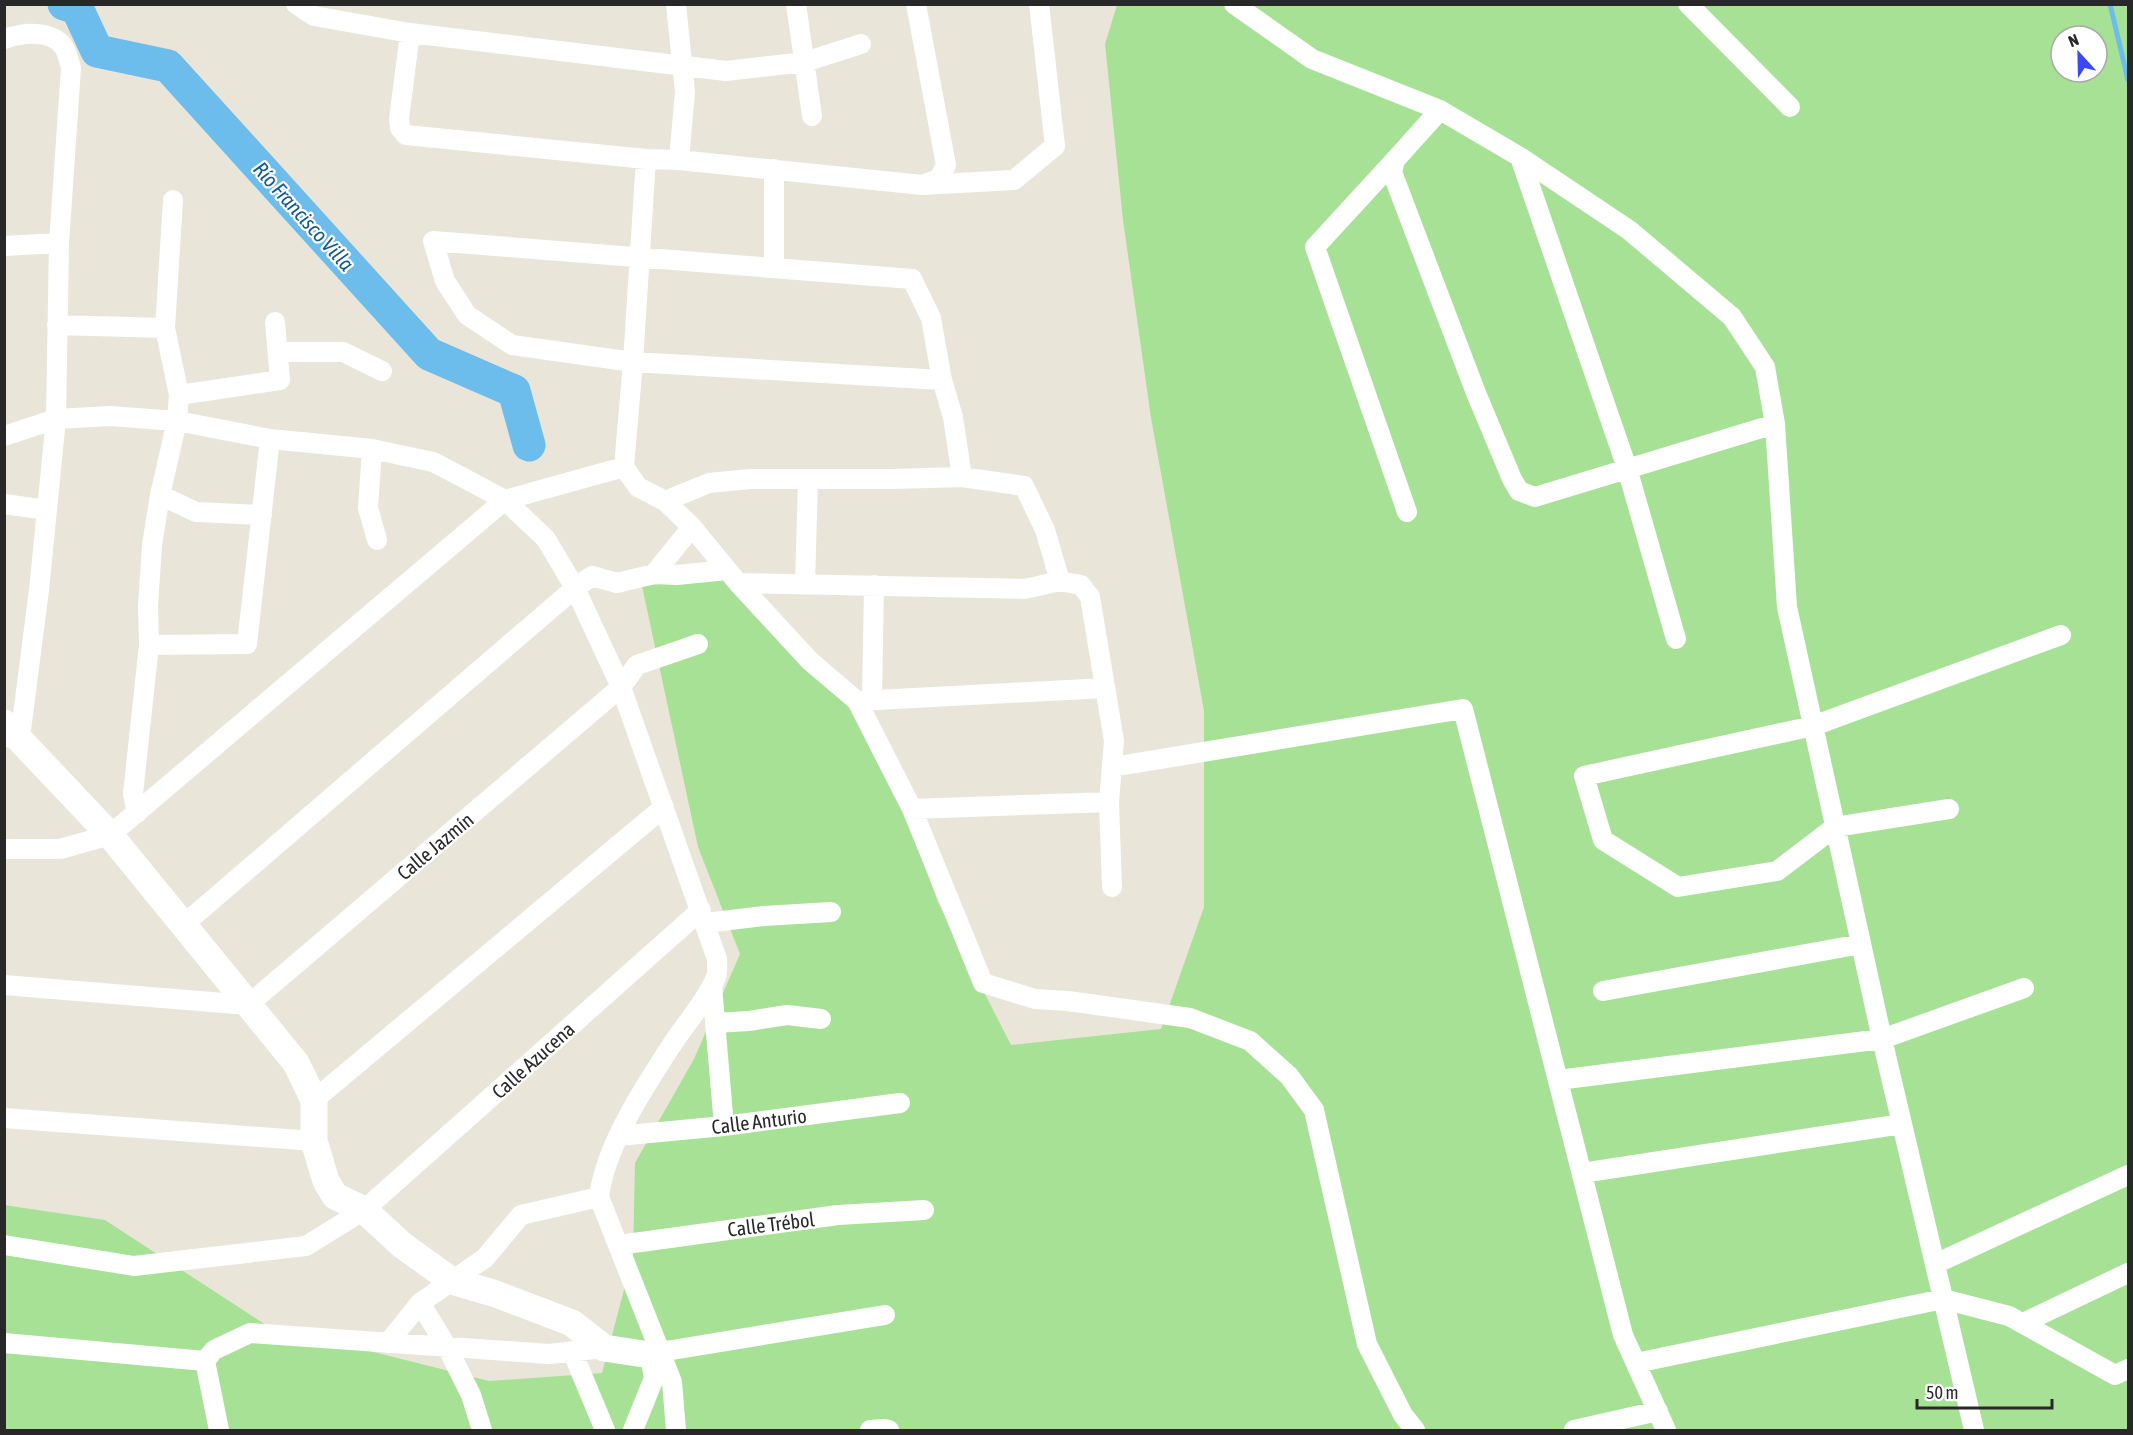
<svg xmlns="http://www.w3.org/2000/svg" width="2133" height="1435" viewBox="0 0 2133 1435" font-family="'Asap Condensed',sans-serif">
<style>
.green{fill:#a7e196;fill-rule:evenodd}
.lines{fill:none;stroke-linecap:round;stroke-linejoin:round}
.stream{stroke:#6cbcec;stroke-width:5}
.river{stroke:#6cbcec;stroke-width:33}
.street{stroke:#fff;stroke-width:20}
.secondary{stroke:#fff;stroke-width:27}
.labels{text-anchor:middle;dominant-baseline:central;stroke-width:4.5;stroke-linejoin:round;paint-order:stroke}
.street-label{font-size:20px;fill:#282828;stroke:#fff}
.water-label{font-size:21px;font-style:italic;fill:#0f5894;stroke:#fff}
</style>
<rect width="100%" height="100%" fill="#eae5d9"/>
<!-- green -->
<path class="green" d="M1117 5H2128V1430H5L4 1205 105 1220 266 1325 489 1381 602 1373 633 1256 635 1163 694 1059 740 954 698 847 642 586 743 575 859 706 902 806 938 902 1011 1045 1161 1029 1204 907V711L1151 418 1123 220 1105 44ZM2061 36H2097V72H2061Z"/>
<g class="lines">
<!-- stream -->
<path class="stream" d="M2110 4 2128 80"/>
<!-- river -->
<path class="river" d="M64 4 77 8 97 51 168 66 429 354 514 391 529 445"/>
<!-- street -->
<path class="street" d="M296 4 314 16 410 33 726 71 805 62 861 44
M676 4 685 92 679 160
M796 4 812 116
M916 4 946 165 939 179 925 184
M1234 4 1312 59 1440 110 1520 157 1629 230 1732 317 1765 367 1775 424 1787 607 1882 1039 1974 1430
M1688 4 1790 107
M410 33 399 119 400 128 406 135 646 159 679 160 922 185 1014 180 1055 146 1039 4
M4 39C22 33 50 29 63 46 67 51 69 62 71 68L59 243 56 419 39 590 20 738H10
M1440 110 1395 160 1392 172 1476 393 1512 479 1519 491 1535 497 1775 424
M1520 157 1627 468 1676 639
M646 159 633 362 624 467 638 487 665 501 692 527 738 583 810 661 857 701 912 809 983 983 1035 999 1068 1001 1190 1018 1250 1041 1289 1076 1314 1110 1367 1344 1403 1415 1415 1430
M1395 160 1315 247 1407 512
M4 246 59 243
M774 268V169
M57 325 165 328
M278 352H343L382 371
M942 380 633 362 512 345 467 315 445 281 433 241 912 279 931 318 942 380 953 417 962 477
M179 395 280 380 275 322
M4 436 56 419 110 416 177 421 270 439 372 449 433 462 443 467 505 500 546 539 575 588 621 687 717 959C717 965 718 971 716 977 708 999 686 1023 673 1043 645 1086 605 1146 599 1197L672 1382 676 1430
M372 449 368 508 377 540
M160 495 196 512 262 515
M665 501 709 483 750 479H892L962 477 1024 486 1045 530 1060 581
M4 504 47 510
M654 574 692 527
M738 583 1025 589 1060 581 1081 585 1090 597 1114 741 1109 802 1112 887
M805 584 808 480
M149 645 247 644 270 439
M872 700 874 585
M857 701 1105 688
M1112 767 1463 709 1623 1335 1666 1430
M912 809 1109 802
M1949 809 1835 827 1777 871 1678 887 1603 840 1584 776 1813 726 2061 635
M137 813 133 794 149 645 148 606 152 545 160 495 177 421 179 395 165 328 173 200
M4 849H60L110 835 505 500 624 467
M706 923 764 916 831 912
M182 926 575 588 592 576 617 583 654 574 677 575 727 570
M4 985 248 1005 621 687 637 665 698 644
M712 986 724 1126
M1603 991 1861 944
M715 1023 749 1021 787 1015 821 1019
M1558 1080 1882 1039 2024 988
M314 1100 664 807
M4 1118 314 1141
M618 1136 724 1126 900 1103
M1582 1173 1902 1124
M4 1245 134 1266 306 1246 364 1210 701 910
M619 1245 838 1215 924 1210
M1935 1264 2128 1175
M420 1303 447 1347 471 1395 482 1430
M2023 1323 2128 1273
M4 1343 205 1361
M388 1343 420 1303 485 1258 521 1215 599 1197
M572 1351 605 1430
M660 1352 885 1315
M205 1361 214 1350 250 1333 549 1354 604 1348
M205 1361 219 1430
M1636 1363 1943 1299 2009 1316 2115 1375 2128 1369
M633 1430 654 1378 650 1355
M870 1430 884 1429 889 1430
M1574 1430 1658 1411"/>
<!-- secondary -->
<path class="secondary" d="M4 723 110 835 296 1063 314 1100V1141L326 1181 335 1196 364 1210 402 1245 452 1281 496 1294 572 1323 604 1348 650 1355 660 1352"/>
</g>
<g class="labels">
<!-- street labels -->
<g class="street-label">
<text transform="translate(435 846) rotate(-40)">Calle Jazmín</text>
<text transform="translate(533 1060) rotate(-42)">Calle Azucena</text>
<text transform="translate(759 1121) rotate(-7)">Calle Anturio</text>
<text transform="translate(771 1224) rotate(-7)">Calle Trébol</text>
</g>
<!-- water labels -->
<g class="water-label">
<text transform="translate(304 216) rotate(48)">Río Francisco Villa</text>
</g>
</g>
<!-- border -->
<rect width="2133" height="1435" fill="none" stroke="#282828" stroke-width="12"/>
<!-- north arrow -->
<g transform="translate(2079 54) rotate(338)"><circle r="28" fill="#ffffff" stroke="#a9a9a9" stroke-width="1.5"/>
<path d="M0-4.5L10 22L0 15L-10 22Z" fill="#3a48f6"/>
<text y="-9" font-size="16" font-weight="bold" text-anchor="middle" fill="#282828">N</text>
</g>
<!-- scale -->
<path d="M1917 1399v9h135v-9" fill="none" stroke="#282828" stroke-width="3"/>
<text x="1926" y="1399" font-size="18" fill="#282828" stroke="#ffffff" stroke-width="4.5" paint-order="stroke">50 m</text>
</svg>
